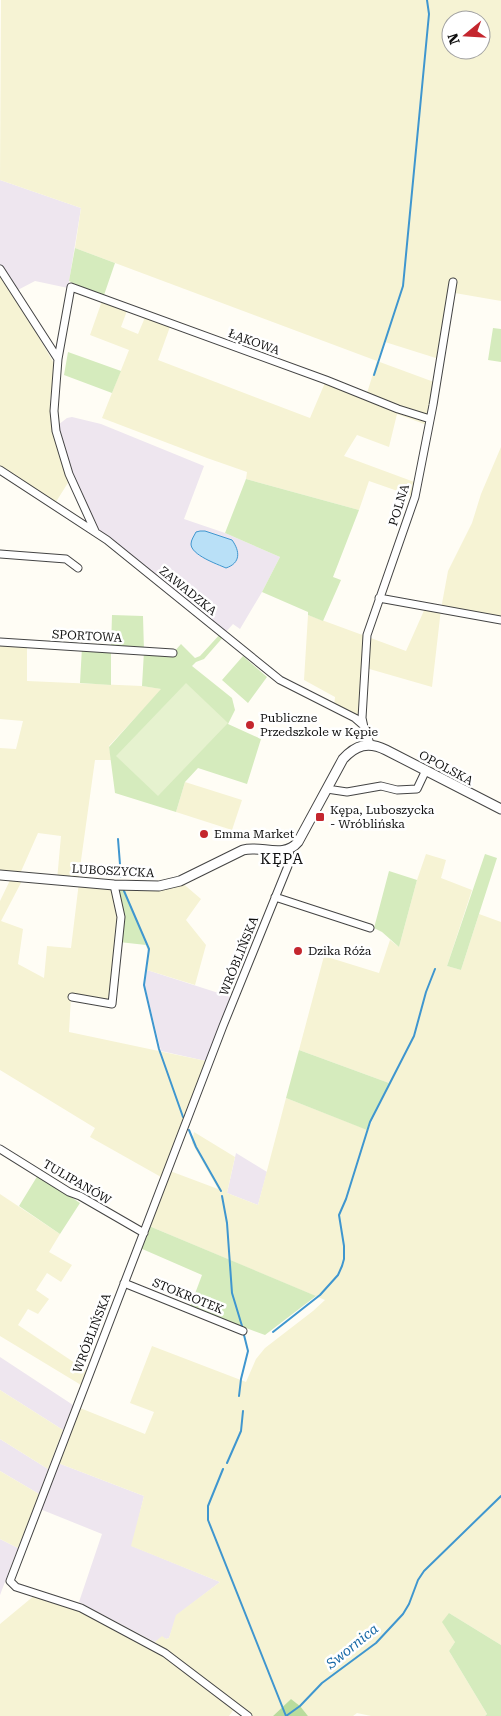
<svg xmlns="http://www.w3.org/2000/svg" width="501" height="1716" viewBox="0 0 501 1716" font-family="'Roboto Serif',serif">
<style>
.industrial{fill:#eee6ef}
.farmland{fill:#f6f3d4;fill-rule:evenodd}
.green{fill:#d5ebbd}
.forest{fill:#b9dc9c}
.pitch{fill:#e6f2cf}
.water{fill:#b9e0f7;stroke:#3f96cf}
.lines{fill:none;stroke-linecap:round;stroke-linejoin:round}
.stream{stroke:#3f96cf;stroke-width:2}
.minor-casing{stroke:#444;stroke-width:9}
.tertiary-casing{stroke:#444;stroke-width:11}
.minor{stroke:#fff;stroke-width:7}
.tertiary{stroke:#fff;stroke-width:9}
.poi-dot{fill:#c4262e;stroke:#fff;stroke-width:2}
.labels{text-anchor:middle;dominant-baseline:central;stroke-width:5;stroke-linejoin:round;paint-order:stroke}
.street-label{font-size:12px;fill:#111;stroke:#fff}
.poi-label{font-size:12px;fill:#111;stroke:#fff;text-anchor:start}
.water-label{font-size:14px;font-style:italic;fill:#1768a6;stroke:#fff}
.quarter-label{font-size:15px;letter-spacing:1px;fill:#111;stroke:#fff}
</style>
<rect width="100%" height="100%" fill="#fffdf5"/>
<!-- industrial -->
<path class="industrial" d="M0 180 81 208 68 288 35 281 12 293 0 271Z
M72 417 101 424 204 466 184 519 225 533 280 557 262 592 240 629 233 624 224 634 95 532 69 474 58 425 67 418Z
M147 970 234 998 206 1061 161 1051 145 986Z
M236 1153 267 1172 258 1205 227 1193Z
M0 1357 73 1405 63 1430 0 1390Z
M0 1439 48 1469 39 1494 0 1471Z
M58 1463 144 1496 132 1546 220 1582 177 1615 169 1638 166 1639 162 1637 155 1642 79 1602 102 1534 40 1509Z
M0 1539 18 1548 0 1595Z"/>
<!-- farmland -->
<path class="farmland" d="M1 0H501V301L449 292 439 359 385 342 377 361 434 382 427 425 397 414 389 447 357 435 344 456 417 483 412 496 369 481 359 510 246 479 247 472 207 458 102 418 129 350 90 335 103 298 128 308 121 327 138 334 146 315 171 324 158 360 310 418 327 378 367 393 377 361 75 248 81 208 0 180ZM451 20H481V50H451Z
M0 271 55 365 50 400 71 478 54 505 0 470Z
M501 447V620L441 609 432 687 366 668 362 718 334 708 335 697 304 680 308 615 406 651 426 606 441 609 448 571 472 523 481 494Z
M0 642 27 644V681L142 686 162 689 109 746 111 760H95L78 882 57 880 61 836 38 833 19 876 24 877 1 921 23 929 18 964 44 978 47 946 71 948 79 882 114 885 121 917 112 1004 71 997 69 1032 206 1061 161 1177 90 1137 95 1128 0 1070V901L12 876 0 875V748L16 749 23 721 0 719Z
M185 782 242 800 232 830 176 812Z
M426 854 446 860 441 878 472 890 447 966 461 970 479 914 501 922V1645L449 1613 455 1642 449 1651 487 1714 485 1716H371L357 1713 353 1716H308L300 1706 291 1699 273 1716H248L234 1709 229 1716H0V1624L35 1595 65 1605 91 1617 156 1651 193 1674 155 1642 162 1636 166 1639 169 1638 176 1615 220 1582 131 1546 144 1496 58 1463 80 1408 145 1434 154 1412 130 1403 152 1346 246 1382 256 1359 265 1348 313 1311 325 1300 149 1226 170 1171 218 1189 192 1143 194 1132 235 1157 227 1193 258 1205 286 1098 368 1130 389 1083 299 1050 324 956 379 973 390 940 399 947 417 880Z
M180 881 201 899 186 920 206 945 195 985 147 970 149 954 123 885Z
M0 1194 60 1234 49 1252 72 1265 61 1282 47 1273 36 1290 49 1299 38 1314 28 1309 18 1325 87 1371 81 1385 0 1336Z
M0 1390 63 1430 48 1469 0 1439Z
M0 1471 39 1494 18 1548 0 1539Z"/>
<!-- green -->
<path class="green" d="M75 248 115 263 103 298 69 281Z
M493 328 501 329V362L488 360Z
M68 352 121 371 112 393 64 375Z
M246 479 359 510 333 577 341 580 323 621 308 615V612L262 592 280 557 225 533Z
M112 615 143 616 144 651 173 653 181 644 195 658 200 656 222 632 225 635 204 659 196 662 192 666 232 698 235 710 228 724 261 739 247 784 198 768 185 782 176 812 115 793 109 747 161 689 142 686 144 651 111 649V685L80 683 82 647 111 648Z
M243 656 267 677 248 703 222 680Z
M485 854 497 858 461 970 447 966Z
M389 871 417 880 399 947 382 932 374 928Z
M114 885H123L146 945 119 942 121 917Z
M299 1050 389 1083 367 1130 286 1098Z
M38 1175 80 1203 60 1234 19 1206Z
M149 1226 316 1296 265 1335 190 1307 202 1275 140 1248Z
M449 1613 501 1645V1716H485L487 1714 449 1651 455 1642 442 1622Z"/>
<!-- forest -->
<path class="forest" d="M291 1699 300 1706 308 1716H273Z"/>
<!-- pitch -->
<path class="pitch" d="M186 683 228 723 158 796 116 756Z"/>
<!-- water -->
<path class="water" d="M200 531H205L232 540C240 551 241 563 226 568 217 564 191 555 191 544 191 540 194 536 196 532Z"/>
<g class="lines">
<!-- stream -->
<path class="stream" d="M374 375 403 286 429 14 427 0
M118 839 121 877
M124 891 149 949 144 985 159 1049 183 1117
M189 1130 196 1147 221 1191
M222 1196 227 1223 232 1293 242 1326
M273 1332 320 1295 338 1275 342 1266 344 1259V1246L339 1215 346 1199 370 1122 414 1036 426 992 435 969
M239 1396 241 1379 248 1351 244 1335
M227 1463 241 1431 243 1411
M223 1469 208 1506V1520L286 1716
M286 1716 300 1706 322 1683 376 1643 403 1614 409 1604 418 1580 424 1571 501 1496"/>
<!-- minor casing -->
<g class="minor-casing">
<path id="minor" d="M0 269 58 359 54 411 56 431 69 474 95 531
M58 359 71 287 326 380 398 409 430 419
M0 470 107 540 280 680 355 718 363 725
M0 554 66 559 78 568
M379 598 501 620
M0 642 173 653
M365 732 362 718 367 635 415 497 433 405 453 282
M327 789 347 792 381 786 397 790 417 789 426 770
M275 897 370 928
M72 997 112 1004 121 917 114 885
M0 1149 69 1192 80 1196 144 1233
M124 1283 243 1331
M248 1716 165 1653 81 1608 16 1587 10 1581 223 1026 288 866 290 857 289 850"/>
</g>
<!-- tertiary casing -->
<g class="tertiary-casing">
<path id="tertiary" d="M365 732 369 744
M0 875 114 885 159 886 180 881 243 850C261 845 284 859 298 842L343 759C356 745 368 741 386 750L501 809"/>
</g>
<!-- minor -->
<use href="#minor" class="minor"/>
<!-- tertiary -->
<use href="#tertiary" class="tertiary"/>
</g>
<!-- markers -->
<g class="poi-dot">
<circle cx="250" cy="725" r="5"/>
<rect x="315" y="812" width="10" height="10" rx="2.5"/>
<circle cx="204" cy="834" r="5"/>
<circle cx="298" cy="951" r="5"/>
</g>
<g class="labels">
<!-- street labels -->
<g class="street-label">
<text transform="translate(254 342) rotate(20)">ŁĄKOWA</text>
<text transform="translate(399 505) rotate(-73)">POLNA</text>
<text transform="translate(188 591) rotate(39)">ZAWADZKA</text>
<text transform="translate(87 636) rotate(3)">SPORTOWA</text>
<text transform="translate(446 768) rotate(28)">OPOLSKA</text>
<text transform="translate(113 871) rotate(3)">LUBOSZYCKA</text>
<text transform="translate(239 956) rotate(-68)">WRÓBLIŃSKA</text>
<text transform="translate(77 1182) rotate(30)">TULIPANÓW</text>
<text transform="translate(188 1296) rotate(22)">STOKROTEK</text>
<text transform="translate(92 1333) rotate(-69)">WRÓBLIŃSKA</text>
</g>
<!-- poi labels -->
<g class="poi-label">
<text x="260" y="718">Publiczne<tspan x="260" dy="14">Przedszkole w Kępie</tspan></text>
<text x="330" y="810">Kępa, Luboszycka<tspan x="330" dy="14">- Wróblińska</tspan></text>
<text x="214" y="834">Emma Market</text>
<text x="308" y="951">Dzika Róża</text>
</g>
<!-- water labels -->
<g class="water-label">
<text transform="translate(352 1646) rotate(-39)">Swornica</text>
</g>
<!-- quarter labels -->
<g class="quarter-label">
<text x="282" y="859">KĘPA</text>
</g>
</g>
<!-- north arrow -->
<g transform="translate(466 35) rotate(252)"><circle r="24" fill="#ffffff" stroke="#a0a0a0"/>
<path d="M0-4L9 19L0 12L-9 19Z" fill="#c4262e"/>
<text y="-8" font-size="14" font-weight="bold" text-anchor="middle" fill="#111111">N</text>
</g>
</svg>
